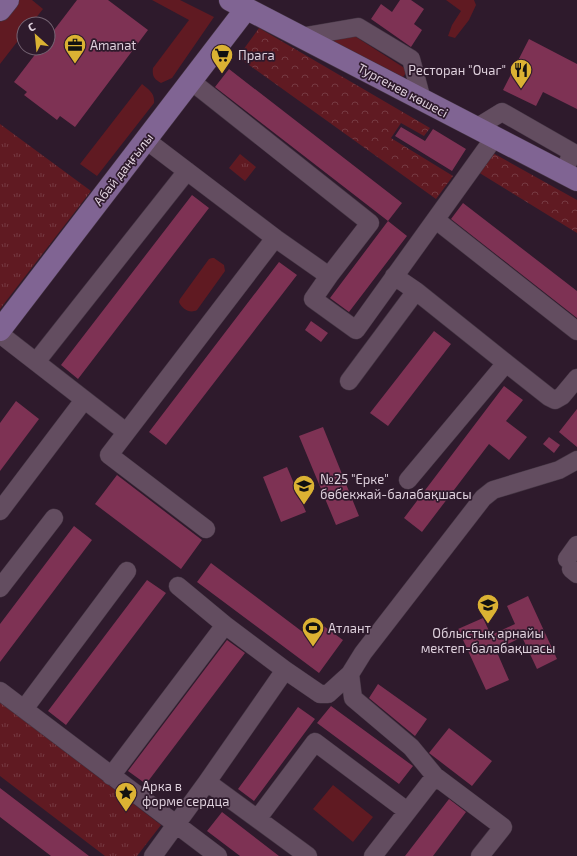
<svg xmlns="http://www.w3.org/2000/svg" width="577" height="856" viewBox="0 0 577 856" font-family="'Exo 2',sans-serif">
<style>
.grass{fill:#601a22}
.forest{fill:url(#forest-crowns)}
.park{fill:url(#park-tufts)}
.building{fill:#7e3254}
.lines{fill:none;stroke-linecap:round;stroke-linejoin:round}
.minor-casing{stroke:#453644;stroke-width:19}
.major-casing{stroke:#453644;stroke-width:23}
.minor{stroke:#634d60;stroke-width:18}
.major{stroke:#806493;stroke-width:22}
.labels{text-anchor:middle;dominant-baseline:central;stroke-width:3.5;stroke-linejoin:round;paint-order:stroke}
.poi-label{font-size:13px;fill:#ded0dc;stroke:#2e1a2c;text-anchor:start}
.street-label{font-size:13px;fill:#ded0dc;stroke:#2e1a2c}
</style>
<defs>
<pattern id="forest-crowns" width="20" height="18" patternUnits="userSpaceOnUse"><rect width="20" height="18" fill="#601a22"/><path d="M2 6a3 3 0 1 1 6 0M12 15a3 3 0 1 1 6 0" fill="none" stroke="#763a42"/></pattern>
<pattern id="park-tufts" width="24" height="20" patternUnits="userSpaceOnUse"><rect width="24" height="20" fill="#601a22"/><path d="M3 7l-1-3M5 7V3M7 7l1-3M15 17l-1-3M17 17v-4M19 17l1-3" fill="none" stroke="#763a42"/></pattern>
</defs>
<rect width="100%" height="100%" fill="#2e1a2c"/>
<!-- grass -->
<path class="grass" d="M17 0H32L43 9 31 24H24V33L0 64V22Z
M152 0H180L214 17 172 78 161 83C154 79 152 76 153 68L189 20Z
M446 0H474L476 5 469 20 455 38 448 36 452 25 461 11Z
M353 35 406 69V73L403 77 332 41Z
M142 84C149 90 155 93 154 103L97 176 80 164Z
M212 258H214L224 265 225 271 197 310C190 314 182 309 179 302L180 299 209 259Z
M333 785 373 817 353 842 313 809Z"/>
<!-- forest -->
<path class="forest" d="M259 28 430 128 424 136 401 123 391 138 453 176 436 199 238 57Z
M491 152 577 200V233L478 172Z"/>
<!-- park -->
<path class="park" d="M0 124 91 191 0 309Z
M240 154 256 167 245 181 229 168Z
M0 702 161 825 137 856H105L0 776Z"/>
<!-- building -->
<path class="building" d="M77 0H108L148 30 75 127 60 116 57 120 24 95 27 92 14 82 40 48H48V38Z
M400 0H411L424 9 414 24 422 30 411 47 371 19 381 4 392 12Z
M529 39 577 64V109L543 92 536 106 503 90Z
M229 69 402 203 388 221 215 87Z
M401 127 425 141 433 129 466 149 452 171 395 136Z
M192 195 209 208 78 379 61 365Z
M463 203 577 291V318L451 219Z
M388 221 407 236 349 312 330 298Z
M279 262 297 275 166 445 149 432Z
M311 321 328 333 321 342 305 330Z
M434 331 451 344 388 426 370 413Z
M504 386 523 400 506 421 527 437 509 460 489 444 422 532 404 518Z
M16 401 39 419 0 471V423Z
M577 409V447L559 432Z
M323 427 359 516 336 525 299 436Z
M549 437 560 445 554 453 543 444Z
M287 467 306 512 281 522 263 477Z
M117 475 202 540 181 569 95 504Z
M74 526 92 540 0 662V624Z
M211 563 304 633 314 619 343 640 319 673 197 582Z
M147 580 166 593 66 725 48 711Z
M528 596 557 659 537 669 522 637 496 650 509 680 486 690 458 629 483 618 491 635 515 624 507 606Z
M227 640 245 653 146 784 128 771Z
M378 684 427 719 415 736 369 698Z
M331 706 413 766 399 784 317 723Z
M298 707 315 719 254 801 238 789Z
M449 728 492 761 472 786 429 753Z
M0 788 89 856H51L0 817Z
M449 799 466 812 433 856H405Z
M222 812 279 856H240L207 831Z"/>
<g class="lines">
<!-- minor casing -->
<g class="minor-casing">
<path id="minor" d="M300 37 358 27 411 59 422 100
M191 81 370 223 329 276
M476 128 502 112 572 152 564 173
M146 140 275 238 329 276 313 299 356 330 494 138
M436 220 577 331
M394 276 416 291 506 363 408 480
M0 334 126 432
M36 362 187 171
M506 363 549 397 555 400 562 396 577 378
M349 381 416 291
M0 511 84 400
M206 529 109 455 275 238
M567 559 577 545
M571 569 577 574
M178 586 225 625 285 670 320 694H328L350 674 363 653 483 498 493 490 559 470 577 460
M0 588 54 518
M350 674 353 698 411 747 435 776 503 827 480 856
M0 691 218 856
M24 709 127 571
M111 776 225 625
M207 782 308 856
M258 818 315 742 407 811
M153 856 207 782 285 670
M373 856 435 776"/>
</g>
<!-- major casing -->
<g class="major-casing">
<path id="major" d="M230 0 577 180
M0 10 8 0
M0 330 246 9"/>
</g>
<!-- minor -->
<use href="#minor" class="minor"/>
<!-- major -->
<use href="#major" class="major"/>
</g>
<!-- icons -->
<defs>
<g id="office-pin" transform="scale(1.15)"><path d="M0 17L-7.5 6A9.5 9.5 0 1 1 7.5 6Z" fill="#dbb233" stroke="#2e1a2c"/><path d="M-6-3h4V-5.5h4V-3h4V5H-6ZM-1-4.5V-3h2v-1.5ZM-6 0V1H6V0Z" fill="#111"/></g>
<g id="supermarket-pin" transform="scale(1.15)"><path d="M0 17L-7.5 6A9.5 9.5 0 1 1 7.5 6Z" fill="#dbb233" stroke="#2e1a2c"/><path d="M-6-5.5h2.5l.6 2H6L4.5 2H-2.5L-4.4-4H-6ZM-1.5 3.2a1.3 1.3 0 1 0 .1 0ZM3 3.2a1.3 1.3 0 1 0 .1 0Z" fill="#111"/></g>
<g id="restaurant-pin" transform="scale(1.15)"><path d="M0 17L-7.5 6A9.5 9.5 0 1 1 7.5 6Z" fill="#dbb233" stroke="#2e1a2c"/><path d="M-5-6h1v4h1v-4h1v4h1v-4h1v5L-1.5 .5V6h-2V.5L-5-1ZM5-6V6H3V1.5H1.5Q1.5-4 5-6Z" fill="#111"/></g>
<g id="school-pin" transform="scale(1.15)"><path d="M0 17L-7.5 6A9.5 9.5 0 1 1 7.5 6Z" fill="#dbb233" stroke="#2e1a2c"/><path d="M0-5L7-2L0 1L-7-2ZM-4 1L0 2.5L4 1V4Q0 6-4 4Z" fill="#111"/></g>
<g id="stadium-pin" transform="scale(1.15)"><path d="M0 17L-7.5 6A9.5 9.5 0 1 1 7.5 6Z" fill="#dbb233" stroke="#2e1a2c"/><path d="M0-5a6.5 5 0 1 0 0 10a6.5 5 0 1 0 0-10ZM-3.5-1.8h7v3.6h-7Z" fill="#111"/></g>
<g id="sight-pin" transform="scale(1.15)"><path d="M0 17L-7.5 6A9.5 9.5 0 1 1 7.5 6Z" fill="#dbb233" stroke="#2e1a2c"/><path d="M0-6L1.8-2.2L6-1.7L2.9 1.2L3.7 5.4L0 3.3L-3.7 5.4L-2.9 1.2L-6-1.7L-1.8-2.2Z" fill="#111"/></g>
</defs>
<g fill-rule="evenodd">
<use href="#office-pin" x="75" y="45"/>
<use href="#supermarket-pin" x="222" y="55"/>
<use href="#restaurant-pin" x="521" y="70"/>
<use href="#school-pin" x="304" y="486"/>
<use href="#school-pin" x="488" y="605"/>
<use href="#stadium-pin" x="313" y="628"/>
<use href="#sight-pin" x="126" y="793"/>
</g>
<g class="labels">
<!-- poi labels -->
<g class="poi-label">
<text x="90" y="45">Amanat</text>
<text x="238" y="55">Прага</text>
<text x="506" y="70" text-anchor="end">Ресторан "Очаг"</text>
<text x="320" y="479">№25 "Ерке"<tspan x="320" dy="15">бөбекжай-балабақшасы</tspan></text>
<text x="328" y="628">Атлант</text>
<text x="488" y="633" text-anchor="middle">Облыстық арнайы<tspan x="488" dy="15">мектеп-балабақшасы</tspan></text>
<text x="142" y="786">Арка в<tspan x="142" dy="15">форме сердца</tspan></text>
</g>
<!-- street labels -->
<g class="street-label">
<text transform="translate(403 90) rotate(28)">Тургенев көшесі</text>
<text transform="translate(123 169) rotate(-52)">Абай даңғылы</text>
</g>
</g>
<!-- north arrow -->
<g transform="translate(36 36) rotate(333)"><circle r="19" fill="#2e1a2c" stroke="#746372"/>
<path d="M0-3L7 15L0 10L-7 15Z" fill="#dbb233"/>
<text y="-6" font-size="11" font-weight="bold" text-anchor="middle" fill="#ded0dc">С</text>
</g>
</svg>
